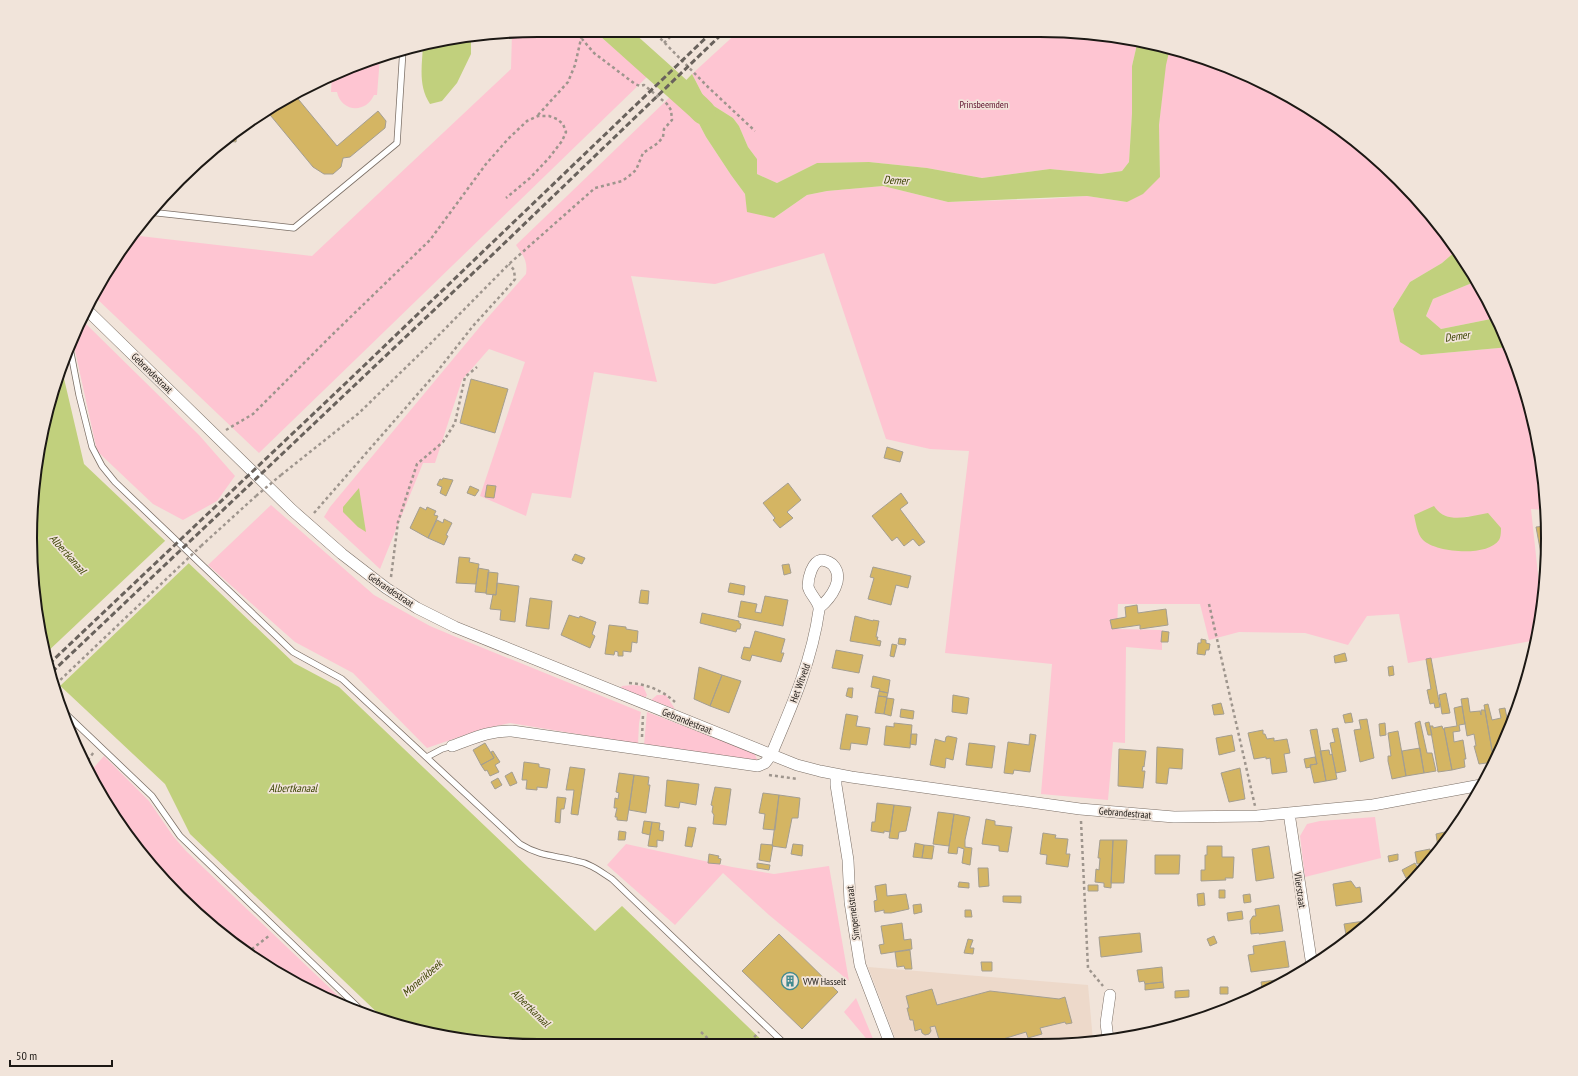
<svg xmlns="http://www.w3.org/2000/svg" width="1578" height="1076" viewBox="0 0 1578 1076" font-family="'PT Sans Narrow',sans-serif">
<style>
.built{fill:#edd9ca}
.green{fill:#fec5d2;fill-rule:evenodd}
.water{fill:#c1d07d}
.pier{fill:#f1e4da}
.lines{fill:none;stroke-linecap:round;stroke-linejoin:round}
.river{stroke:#c1d07d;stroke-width:25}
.building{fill:#d4b563;stroke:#a49e91}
.lane-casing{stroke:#7b6f66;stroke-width:7}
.street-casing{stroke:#7b6f66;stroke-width:12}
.path{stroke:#9e958d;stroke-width:2.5;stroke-dasharray:3 3;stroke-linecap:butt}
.lane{stroke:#fff;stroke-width:5.5}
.street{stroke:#fff;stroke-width:11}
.rail{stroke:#69625c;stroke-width:3;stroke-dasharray:6 3;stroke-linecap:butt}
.path-bridge{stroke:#9e958d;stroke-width:2.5;stroke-dasharray:3 3;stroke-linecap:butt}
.labels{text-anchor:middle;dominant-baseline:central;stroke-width:3.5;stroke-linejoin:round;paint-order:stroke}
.park-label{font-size:10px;fill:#5e122e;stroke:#f1e4da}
.street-label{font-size:10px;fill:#1c1814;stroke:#f1e4da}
.poi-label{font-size:10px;fill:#1c1814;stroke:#f1e4da;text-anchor:start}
.water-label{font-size:11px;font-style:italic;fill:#3a4200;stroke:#f1e4da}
.rim{fill:none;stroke:#1c1814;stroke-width:2}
</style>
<rect width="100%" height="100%" fill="#f1e4da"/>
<!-- built -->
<path class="built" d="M868 967 1088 985 1093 1041 1040 1046H898Z"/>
<!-- green -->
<path class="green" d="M538 30H595L602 38 647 77 259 453 94 296 115 256 131 235 312 256 511 69 512 33Z
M740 30H1040L1138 40 1132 66V113L1129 162 1122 171 1101 174 1050 169 982 178 927 168 869 162 817 163 777 183 757 174V159L748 147 739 126 733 118 706 101 692 74Z
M1170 48 1204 57 1294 98 1399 179 1457 250 1442 263 1410 282 1393 309 1421 355 1510 347 1538 439 1539 443H1536L1540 460 1545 510 1531 509 1539 584 1542 596 1537 640 1408 663 1399 614 1367 616 1348 645 1305 633 1239 632 1209 640 1200 604H1118L1117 629 1162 630V650L1126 647 1125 743 1113 742 1108 800 1041 794 1052 664 945 653 969 451 930 449 886 439 824 253 715 284 631 276 657 382 594 372 571 498 532 493 526 516 480 496 525 362 489 349 462 380 435 463H423L380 569 324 517 330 507 483 323 526 274C528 261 523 255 516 245L672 95 695 116 706 137 731 175 745 194 748 211 774 218 807 195 827 191 883 186 948 202 1046 199 1087 196 1127 202 1160 177 1159 125 1165 66ZM1438 513 1453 519 1471 516 1418 532Z
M380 57 377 95H374C366 114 341 112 337 92H331L332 75Z
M1474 278 1496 318 1441 329 1426 316 1433 299 1472 283Z
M82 320 199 435 235 476 217 501 183 520 153 504 97 451 72 337Z
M271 505 374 595 430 626 456 637 641 712 639 724 638 744 510 723 482 729 427 748 353 673 295 642 208 565Z
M633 685 643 686 647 695 645 698 621 688 622 686Z
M657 695H666L675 709 651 700Z
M647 712 754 753 757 759 755 762 644 745Z
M104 756 149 801 173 836 186 851 354 1011 343 1007 268 967 231 940 179 897 135 847 89 773Z
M1375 817 1381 858 1305 877 1300 836 1307 824 1320 821Z
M626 844 732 867 774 874 829 866 849 981 769 915 723 873 675 925 607 865Z
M856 998 876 1046H867L870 1043 844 1012Z"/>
<!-- water -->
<path class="water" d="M471 39V54L457 83 442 101 430 104C418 86 422 66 423 45Z
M1138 40 1170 48 1166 65 1159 125 1160 177 1143 194 1127 202 1087 196 948 202 883 186 827 191 807 195 774 218 747 212 745 194 731 175 706 137 695 116 672 95 692 74 706 101 733 118 739 126 748 147 757 159V174L777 183 817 163 869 162 927 168 982 178 1050 169 1101 174 1122 171 1129 162 1132 113V66Z
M1457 250 1463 256 1474 278 1472 283 1433 299 1426 316 1441 329 1496 318 1510 347 1421 355 1400 342 1393 309 1410 282 1442 263Z
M62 370 84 464 294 663 339 687 595 931 622 906 768 1046H538L439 1036 385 1020 190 834 165 784 54 680 40 637 30 538 34 472Z
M359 488 366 532 358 527 343 512V507Z
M1434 506C1446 525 1469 516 1488 513L1501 528C1501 531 1501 537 1499 540 1488 557 1436 553 1423 540 1417 534 1416 523 1414 515Z"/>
<!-- pier -->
<path class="pier" d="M166 540 190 562 59 687 56 684 45 654Z"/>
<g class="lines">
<!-- river -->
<path class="river" d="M612 30 698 107 703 112"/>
</g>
<!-- building -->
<path class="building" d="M294 94 337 146 378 111 386 121 385 128 350 157 343 158 341 167 333 174H324L313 167 266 110Z
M237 132 236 142 227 141Z
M471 379 508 389 495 433 460 423Z
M887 447 903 452 900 462 884 458Z
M443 478 453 480 446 496 440 493 442 487 437 485 440 479 442 480Z
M788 483 801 500 787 512 793 518 780 528 773 520 775 518 763 503Z
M487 485 496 486 494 498 485 497Z
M470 486 479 490 475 496 467 493Z
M901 493 908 503 900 509 925 542 919 546 913 539 904 546 897 537 892 541 872 516Z
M420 507 426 510 427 507 436 511 434 515 438 516 428 538 410 528Z
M444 519 452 523 446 535 448 536 444 545 428 538 437 520 443 523Z
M1546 526 1548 538 1546 558 1542 559 1536 527Z
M575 554 585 558 582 564 572 560Z
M459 557 470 558 469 562 479 564 476 584 456 583Z
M789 564 791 573 784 575 782 565Z
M873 567 911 576 908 588 896 585 891 605 868 599 874 578 870 577Z
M478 568 489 570 486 593 475 592Z
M488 572 498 573 496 595 486 594Z
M497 583 519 586 515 622 500 620 501 610 490 609 493 594 496 595Z
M730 583 745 586 744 595 728 592Z
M641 590 649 591 648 604 639 603Z
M765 596 788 600 783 626 738 617 741 601 757 604 755 612 761 613Z
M530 598 552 601 549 629 526 626Z
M1137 605 1138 613 1166 609 1168 625 1140 629V625L1112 629 1110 620 1126 617 1125 607Z
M702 613 739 621V623L741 624 740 629H737L736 632 700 623Z
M569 615 579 618 580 616 596 622 592 634 595 636 590 648 561 635Z
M855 616 873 621V620L879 621 876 637H878L877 640 881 641 880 646 850 641Z
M609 625 626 627V629L638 631 637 643 632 642 631 652 623 651V656H618V652L615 651 614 655 605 654Z
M755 631 785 639 781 653H784L781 662 752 655 750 661 742 659 741 658 744 647 750 648Z
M1162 631 1169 632 1168 642H1161Z
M899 638 906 639 905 645 898 644Z
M1201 639 1206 640V643L1210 644 1209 650H1206L1205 655 1197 654 1198 643H1201Z
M892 644 897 645 894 657 890 656Z
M836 650 863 655 859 673 832 668Z
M1345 653 1347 661 1335 663 1334 656Z
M1431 658 1440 707 1435 708 1434 703 1430 704 1427 690 1431 689 1426 659Z
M1393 666 1394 675 1389 676 1388 667Z
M699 667 722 675 710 706 694 699Z
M722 675 741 681 729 713 710 706Z
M873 676 890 680 888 693 879 691 880 689 871 687Z
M848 688H853L852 698 846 696Z
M879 691 888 693 887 697 878 696Z
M1446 693 1450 713 1442 714 1439 695Z
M953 695 969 698 967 714 952 712Z
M878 696 887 697 884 714 875 713Z
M887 698 894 699 891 716 884 714Z
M1468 698 1470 712 1480 711 1481 715V710H1485L1494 762 1479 764 1474 746H1476L1474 734 1467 736 1461 699Z
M1221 703 1224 714 1214 715 1212 705Z
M1488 704 1492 720 1501 718 1499 709 1505 708 1509 728 1503 729 1506 740 1494 761 1484 705Z
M1462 706 1465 724 1459 725 1460 731 1453 732 1454 742 1463 740 1466 759H1464L1465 767 1452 770 1444 728 1457 726 1454 708Z
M901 709 914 711 913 719 900 717Z
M1351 713 1353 722 1345 723 1343 715Z
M846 714 858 716 856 726 870 728 867 745 851 743 850 750 840 749Z
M1514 716V717L1510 731 1507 718Z
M1367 719 1374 758 1360 762 1354 730 1361 729 1359 720Z
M1420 721 1427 753H1432L1436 771 1424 773 1415 723Z
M1429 722 1432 735H1428L1425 723Z
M894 723 912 725 910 748 884 745 886 726 894 727Z
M1385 723 1386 735 1380 736 1379 724Z
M1430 726H1433V728L1442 726 1443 729H1444L1452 770 1438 772Z
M1338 728 1346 771 1336 773 1330 743 1335 742 1332 729Z
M1317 729 1326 781 1314 783 1310 765 1317 764 1310 730Z
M1263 730V734H1265L1267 739 1274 738V741L1287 739 1290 753 1284 754 1287 772 1272 774 1270 758 1266 759V757L1254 759 1248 733Z
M1398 731 1406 776 1392 779 1388 761V756H1391L1388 733Z
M911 734H917L916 745 910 744Z
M1030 734 1036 735 1030 772 1014 770 1013 774 1004 773 1008 742 1029 745Z
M1232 735 1235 751 1219 755 1216 738Z
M948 736 957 738 953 760 946 758 945 768 930 765 935 739 945 742 946 737Z
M485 743 494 758 481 765 473 750Z
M969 743 995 746 992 768 966 765Z
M1157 747 1183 749 1182 769 1169 768 1167 784 1156 783Z
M1420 748 1424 773 1406 776 1402 751Z
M1119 749 1146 751 1144 767 1143 766 1142 771H1145L1143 788 1118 786Z
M1329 750 1330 755 1332 754 1337 779 1326 781 1320 751Z
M493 751 500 762 495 765 499 772 490 776 487 770 485 771 481 765 494 758 491 752Z
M1315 757 1317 764 1310 765 1311 767 1306 768 1304 759Z
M524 762 539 764V767L550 769 547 788 537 787V790L526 789 527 780H522Z
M570 767 585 769 578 815 571 814 574 790H566Z
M1240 768 1245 799 1229 802 1221 773Z
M512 772 517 783 510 786 505 776Z
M619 773 634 775 627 821 617 820V817H615L617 808H614L615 798 618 799 619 793 616 792Z
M634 775 649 777 648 785H650L646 813 629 810Z
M498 778 502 785 495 789 491 782Z
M667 780 699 784 696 805 680 802 679 808 665 806Z
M715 787 731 789 726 825 713 824 714 815 712 812 713 806 711 805Z
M763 793 779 795 775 830 763 829 765 814 759 813Z
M779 795 800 798 798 818H792L786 848 772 846Z
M557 797 566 798 564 809H561L560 823 555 822Z
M877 803 894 805 890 832 884 831V833L871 831 872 822H875Z
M894 805 911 807 906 831 899 832 898 839 889 838Z
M938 812 954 814 949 846 933 844Z
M954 814 970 817 965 840V847L972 848 970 865 962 863 964 849 958 847 957 854 948 853Z
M986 819 995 821V825L1012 827 1008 852 999 851V846L982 844Z
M644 821 652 822 650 835 642 833Z
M652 822 660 823 659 830 664 831 663 841 657 840V847L648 846Z
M688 827 696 828 692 847 685 846Z
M619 831 626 832 625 840H618Z
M1449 831 1450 833 1453 832 1441 847H1438L1436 834Z
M1043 833 1056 835 1055 838 1068 839 1066 854H1070L1068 867 1046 864 1047 855 1040 854Z
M1100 840H1113L1111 888 1104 887V883L1095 882 1096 869 1099 870 1100 858H1098Z
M1113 840H1127L1124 883H1111Z
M915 843 924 845 922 858 913 857Z
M761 844 773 845 770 862 759 860Z
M793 844 803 845 802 856 791 854Z
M924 845 934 846 932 859 922 858Z
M1207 846H1222V857H1234L1233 878H1225L1226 880 1201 881V870H1205V855H1207Z
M1269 846 1274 878 1256 881 1252 849Z
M1430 849 1431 858 1428 863 1417 864 1415 852Z
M709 854 719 856 718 858 721 859 720 864 708 863Z
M1398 854V860L1389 862 1388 856Z
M1155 855H1180L1179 874H1155Z
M757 863 770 865 769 870 757 868Z
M1415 863 1419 870 1406 878 1402 870Z
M978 868H988L989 886 979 887Z
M1351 881 1356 888 1360 887 1362 902 1336 906 1333 884Z
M959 882 969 883V888L958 887Z
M886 884 887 896 906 894 909 909 891 913H884V910L875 912 874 901 877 900 875 886Z
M1088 885H1098V891H1088Z
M1219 890H1225V898H1219Z
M1204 893 1205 905 1198 906 1197 894Z
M1250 894 1251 902 1244 903 1243 895Z
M1003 896H1021V903L1003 902Z
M921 904 922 912 914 914 913 905Z
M1279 905 1283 931 1259 934V933L1251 934 1250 921 1253 916H1256L1255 909Z
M965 910H971L972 917H965Z
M1242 911 1243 919 1228 921 1227 913Z
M1371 920 1347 940 1344 924Z
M902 923 904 940 911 939 912 949 881 954 879 945 884 944 881 926Z
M1140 933 1142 952 1101 957 1099 937Z
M779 934 838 992 802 1029 742 971Z
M1214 936 1217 943 1210 946 1207 939Z
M968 939 973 940 970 948H974L973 954 964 953Z
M1285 941 1289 967 1251 972 1248 955 1254 954 1253 946Z
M910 950 912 969H905L904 966 897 967 895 952Z
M981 962H992V971H982Z
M1162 967 1163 982 1145 984 1144 981 1139 982 1137 970Z
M1290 978V979L1263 994 1261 982Z
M1163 982 1164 988 1145 990V984Z
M1220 987H1228V994H1220Z
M932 989 937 1005 990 991 1059 999 1065 997 1072 1023 1066 1024 1065 1022 1040 1028 1042 1034 1028 1038 1026 1032 1003 1039 1005 1046H941L935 1026 930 1027 931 1031 929 1034 925 1035 922 1033 921 1029 915 1031 913 1020H910L907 1008H909L906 996Z
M1189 990V997L1175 998V991Z
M1151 1032 1139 1036 1128 1037 1127 1034Z"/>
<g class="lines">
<!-- lane casing -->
<g class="lane-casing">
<path id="lane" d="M149 212 294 228 397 143 403 49
M69 343 79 395 92 447 102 466 115 482 293 652 342 679 520 844C541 857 554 855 576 861 590 863 601 872 612 879L787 1046
M1543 587 1542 583 1544 575
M65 713 152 796 180 836 364 1013
M427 757 442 749 452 746"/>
</g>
<!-- street casing -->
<g class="street-casing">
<path id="street" d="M87 310 292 510 342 554 386 588 417 608 455 627 797 765 820 771 851 777 1080 809 1174 817 1257 816 1373 805 1481 785
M452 746C472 739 490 730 512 731L758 766 765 763 771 755C791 708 812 661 819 610 820 602 809 594 808 586 808 578 812 562 821 560 825 560 829 562 832 564 846 578 831 598 819 608
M836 775V785L848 860 850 902 860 965 891 1046
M1289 813 1312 966
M1108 1039 1106 1023 1110 995"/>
</g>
<!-- path -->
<path class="path" d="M652 30 708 87 755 131
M664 43 677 30
M538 115 568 82 575 65 583 30
M226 430 253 414 334 333 430 240 486 164 508 139 527 121 538 116H549L557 119 563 124 566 132 562 141 549 158 530 178 506 198
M281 475 359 413 430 344 509 264 595 188 622 181 629 176 636 170 643 153 658 143 663 137 664 129 672 120 671 110 667 104 644 85 640 86 635 84 594 53 582 39
M314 513 436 373 473 326 513 282 515 279 514 270 509 264
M201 546 256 496
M391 577 398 522 417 464 443 442 455 423 465 377 477 367
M1209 604 1255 806
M629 683C646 684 662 690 675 702
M642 737 643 715
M84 765 94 752
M769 775 798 779
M1081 821 1088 968 1103 986
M247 953 270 935
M701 1032 716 1046
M746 1046 759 1032"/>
<!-- lane -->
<use href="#lane" class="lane"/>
<!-- street -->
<use href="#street" class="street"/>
<!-- rail -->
<path class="rail" d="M49 664 347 382 714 30
M52 672 490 257 726 30"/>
<!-- path-bridge -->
<path class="path-bridge" d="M256 496 281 475
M56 684 201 546"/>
</g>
<!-- icons -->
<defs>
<g id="building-ring" transform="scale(0.9)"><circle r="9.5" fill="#f1e4da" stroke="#428a8f" stroke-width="1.5"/><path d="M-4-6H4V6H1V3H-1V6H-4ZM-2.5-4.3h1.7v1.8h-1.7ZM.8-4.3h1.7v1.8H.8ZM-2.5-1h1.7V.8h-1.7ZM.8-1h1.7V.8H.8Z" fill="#428a8f"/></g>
</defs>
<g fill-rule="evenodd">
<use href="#building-ring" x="790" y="981"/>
</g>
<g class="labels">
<!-- park labels -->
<g class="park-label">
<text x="984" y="104">Prinsbeemden</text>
</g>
<!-- street labels -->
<g class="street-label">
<text transform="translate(152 373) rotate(44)">Gebrandestraat</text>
<text transform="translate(391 590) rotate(34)">Gebrandestraat</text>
<text transform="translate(800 683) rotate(-70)">Het Witveld</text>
<text transform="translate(687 721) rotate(22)">Gebrandestraat</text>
<text transform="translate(1125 813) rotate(5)">Gebrandestraat</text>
<text transform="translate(1300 890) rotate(82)">Vlierstraat</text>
<text transform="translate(853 913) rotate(-97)">Simpernelstraat</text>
</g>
<!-- poi labels -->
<g class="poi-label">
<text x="803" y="981">VVW Hasselt</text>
</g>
<!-- water labels -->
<g class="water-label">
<text transform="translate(896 180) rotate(3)">Demer</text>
<text transform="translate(1457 336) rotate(-8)">Demer</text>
<text transform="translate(68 554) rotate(48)">Albertkanaal</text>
<text x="293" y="788">Albertkanaal</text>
<text transform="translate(422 978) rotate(-41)">Monerikbeek</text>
<text transform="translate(531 1008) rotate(44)">Albertkanaal</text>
</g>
</g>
<!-- crop -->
<path d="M0 0H1578V1076H0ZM538 37H1040A501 501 0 0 1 1541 538V538A501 501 0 0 1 1040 1039H538A501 501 0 0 1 37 538V538A501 501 0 0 1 538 37Z" fill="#f1e4da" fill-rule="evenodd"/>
<path class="rim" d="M538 37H1040A501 501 0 0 1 1541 538V538A501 501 0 0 1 1040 1039H538A501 501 0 0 1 37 538V538A501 501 0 0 1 538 37Z"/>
<!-- scale -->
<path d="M10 1060v6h102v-6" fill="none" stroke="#1c1814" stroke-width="2"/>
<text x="16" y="1060" font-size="12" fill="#1c1814" stroke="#f1e4da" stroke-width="3" paint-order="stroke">50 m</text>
</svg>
